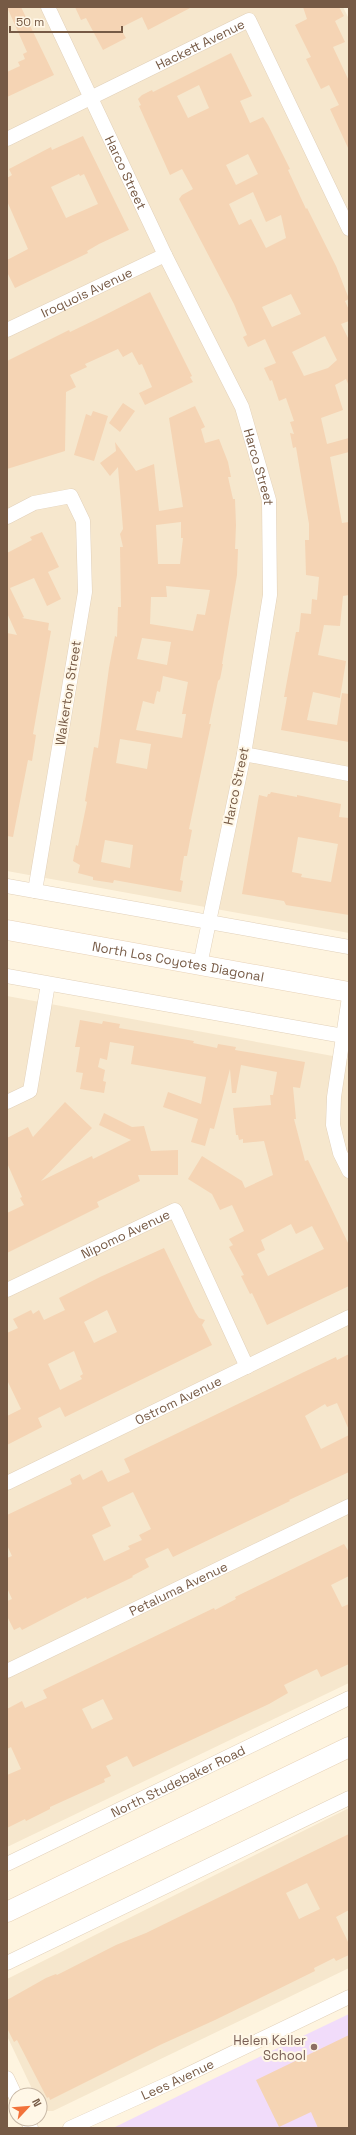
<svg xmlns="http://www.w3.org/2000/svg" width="356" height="2135" viewBox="0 0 356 2135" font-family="'Space Grotesk',sans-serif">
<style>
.residential{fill:#f6e7cd}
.education{fill:#f1dcfa}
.building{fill:#f5d4b4;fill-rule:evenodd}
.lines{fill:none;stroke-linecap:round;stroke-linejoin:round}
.street-casing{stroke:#e2d1ba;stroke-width:15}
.secondary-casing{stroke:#e8d2b8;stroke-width:21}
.street{stroke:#fff;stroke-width:14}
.secondary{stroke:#fff;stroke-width:20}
.education-dot{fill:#8d6e63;stroke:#fff7e7;stroke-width:1.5}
.labels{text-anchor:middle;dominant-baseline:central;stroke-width:4;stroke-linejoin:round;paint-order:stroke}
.street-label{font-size:13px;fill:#765a45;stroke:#fff7e7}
.education-label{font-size:13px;fill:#785e54;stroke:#fff7e7;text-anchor:end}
</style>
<rect width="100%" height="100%" fill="#fef4df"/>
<!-- residential -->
<path class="residential" d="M7 7H343L349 19V933L7 871Z
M7 996 349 1059V1683L7 1847Z
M349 1808V1968L53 2111H42L40 2106V2095H35L7 2036V1979Z"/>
<!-- education -->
<path class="education" d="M349 2014V2128H113L211 2080Z"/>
<!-- building -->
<path class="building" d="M7 7H21L54 75 7 97V72L20 66 18 62 25 59 23 54 27 52Z
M75 7H192L148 30 142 17 120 28 126 38 103 50 86 18 81 20Z
M303 7H339L344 16 335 21 345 42 333 47 349 81V150L330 109 339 105 329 85 321 89 306 59 311 57 295 25 307 19Z
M231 53 252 96 240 101 250 123 263 117 268 125 290 169 288 170 306 209 307 208 336 266 349 299 345 301 349 310V321L341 324 349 340V386L346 379 335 385 343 410 321 418 327 444 349 438V452L330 457 342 523 349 522V595L343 596 340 626 324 625 318 655 346 661 340 698 313 692 307 720 337 725 342 693 349 694V742L281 730 287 697H284L296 632H299L301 613 311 614 312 599 317 600 319 577 306 575 305 540H309V524L296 447 293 448 290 433 294 434 290 422 294 421 286 398 279 401 272 380 270 381 264 368 276 363 265 339 248 347 243 337 247 335 234 304 179 199 182 195 193 189 182 169 170 175 139 106 141 105 138 99 142 95 152 90 153 92ZM199 85 209 108 188 118 177 96ZM248 154 258 174 236 185 226 165ZM253 192 266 222 281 215 286 238 266 248 251 219 239 225 229 204ZM291 294 301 314 272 327 262 307ZM325 336 337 360 328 368 304 376 292 352Z
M83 136 129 230 99 244 87 251 88 253 15 288 7 272V260L28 249 7 201V178L12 175 9 169 51 147 52 150ZM79 174 80 176 84 174 98 204 66 218 51 187Z
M150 292 192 376 190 377 193 382 145 405 139 393 152 387 142 364 139 365 132 352 123 357 118 349 85 364 87 367 70 375 76 387 66 392 65 451 7 469V361L69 330 70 332 101 317Z
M123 403 135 411 120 432 109 423Z
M195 406 205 427 201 429 205 443 219 439 228 462 231 477H228L233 499H235L236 525 235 549H238L237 575 222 664H223L220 679 218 681 209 724H211L189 829 192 830 187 856H184L180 880 183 881 181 892 114 880 113 883 93 880V877L78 873 80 865 73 861 76 845 78 846 87 802 85 801 94 747 98 748 109 668 115 636 117 637 118 607H121L120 547H123L120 534 123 529 118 467 110 476 100 463 116 451 115 442 136 471 154 464 159 511 183 507 169 418ZM181 522V538H183L180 564H158L156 525ZM166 586 210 590 205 615 197 614 193 631 150 624 151 597H167ZM142 638 171 642 167 665 137 659ZM163 676 188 682 182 714H186L182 738 136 730 143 701 154 704 157 691 160 692ZM120 739 151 744 147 769 116 763ZM105 840 133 845 130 868 101 862Z
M93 411 108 416 94 461 74 455 86 414 91 416Z
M42 532 59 567 48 572 61 599 47 606 34 578 10 588 24 617 22 618 49 623 48 630 51 631 33 734 36 735 32 761 28 760 13 837 7 836V633L17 635 7 613V553L32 540 30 537Z
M271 792 297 797V795L341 804 339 817 349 818V915L286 905 284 901 242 894 259 795 267 797 268 794H270ZM298 837 338 844 331 882 301 877 302 874 292 872Z
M80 1020 102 1024 103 1021 120 1024 119 1028 194 1041 193 1043 217 1048 218 1044 236 1047 235 1050 305 1062 300 1088 293 1087 296 1119H294L305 1161 308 1160 349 1245V1286L267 1325 252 1293 250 1294 241 1276 244 1275 229 1247 233 1245 229 1239 244 1231 232 1205 220 1210 212 1194 188 1179 202 1156 242 1181 245 1188 273 1175 264 1141 243 1143V1139L239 1140 238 1135H236L233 1108 271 1105 270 1095H273L277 1072 241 1065 236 1093H232L230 1069 214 1129 210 1128 205 1146 191 1142 198 1119 163 1107 168 1092 201 1104 206 1077 131 1064 134 1046 110 1042 107 1060 100 1058 98 1067 105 1070 103 1081 106 1082 104 1093 80 1089 83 1073 76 1072 80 1047H75ZM291 1224 296 1234 312 1226 324 1249 268 1276 257 1254 265 1250 261 1240Z
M65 1102 92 1128 41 1181 92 1156 93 1159 131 1140 99 1125 104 1113 132 1127 144 1126 151 1151 178 1150V1175H138L140 1181 97 1202 99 1207 7 1253V1213L24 1205 20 1198 22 1197 7 1163V1138L28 1127 33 1137Z
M164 1248 195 1312 199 1318 205 1320 202 1325 212 1345 65 1417 60 1407 38 1418 42 1427 7 1445V1416L21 1409 7 1380V1333L18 1328 13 1319 31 1310 33 1314 39 1310 44 1320 65 1310 59 1298 100 1277ZM107 1310 117 1332 94 1343 84 1322ZM74 1351 83 1374 80 1376 82 1379 60 1390 48 1364Z
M349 1354V1430L337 1403 327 1407 325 1404 305 1416 321 1449 349 1435V1472L289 1500 290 1501 173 1557 168 1548 145 1559 149 1567 132 1576 133 1577 87 1599 86 1597 22 1630 20 1627 14 1630 7 1616V1601L12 1599 7 1588V1558L12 1556 7 1545V1515L72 1484 70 1479 80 1474 83 1480 102 1470 108 1482 130 1472 124 1459 304 1372 336 1357 337 1360ZM133 1492 151 1529 139 1535 142 1540 128 1546 130 1549 104 1561 92 1535 111 1526 102 1507Z
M344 1544 349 1552V1576L331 1585 342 1607 349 1604V1664L321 1677 317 1669 284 1685 288 1693 269 1704 133 1767 127 1756 106 1766 111 1776 104 1779 105 1782 50 1807V1809L26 1821 25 1819 7 1828V1775L21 1769 11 1747 7 1749V1709L22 1701 25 1708 47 1698 43 1690 214 1608 215 1610 236 1599 235 1597ZM103 1699 113 1719 92 1729 82 1709Z
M349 1834V1910L336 1917 349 1944V1955L336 1961 334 1958 314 1968 315 1971 215 2020 160 2045 50 2100 49 2097 47 2098 17 2040 14 2042 7 2028V2000L46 1978 56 1974 57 1975 116 1945 146 1933ZM307 1883 320 1909 299 1919 286 1893Z
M349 2035V2128H318L311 2112 279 2127 256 2080Z"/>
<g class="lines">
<!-- street casing -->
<g class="street-casing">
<g id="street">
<path id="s1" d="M48 7 165 255 242 407 269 500 270 595 244 754 200 965"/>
<path id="s2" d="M7 139 249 20 349 229"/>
<path id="s3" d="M7 330 165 255"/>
<path d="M7 517 34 503 71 496 83 521 85 592 35 891"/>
<path d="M244 754 349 774"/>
<path d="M7 886 349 947"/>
<path d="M7 976 349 1037"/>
<path d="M349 997 334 1097 333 1125 340 1153 349 1171"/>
<path d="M7 1102 30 1091 48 984"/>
<path id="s4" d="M7 1290 175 1210 247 1367"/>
<path id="s5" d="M7 1483 349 1317"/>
<path id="s6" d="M7 1671 349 1506"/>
<path id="s7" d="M7 1864 349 1698"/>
<path d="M7 1963 349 1798"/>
<path d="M7 2078 16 2097"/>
<path d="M27 2119 31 2128"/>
<path id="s8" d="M70 2128 172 2082 349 1997"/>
</g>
</g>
<!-- secondary casing -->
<g class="secondary-casing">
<g id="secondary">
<path id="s9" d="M7 930 349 992"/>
<path d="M7 1912 349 1747"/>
</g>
</g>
<!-- street -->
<use href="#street" class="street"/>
<!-- secondary -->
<use href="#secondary" class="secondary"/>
</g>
<!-- markers -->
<circle class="education-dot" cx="314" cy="2047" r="4"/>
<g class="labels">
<!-- street labels -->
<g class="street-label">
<text stroke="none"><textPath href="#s2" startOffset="215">Hackett Avenue</textPath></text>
<text stroke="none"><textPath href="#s1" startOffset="183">Harco Street</textPath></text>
<text stroke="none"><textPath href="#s3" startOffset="88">Iroquois Avenue</textPath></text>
<text stroke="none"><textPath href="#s1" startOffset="507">Harco Street</textPath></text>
<text transform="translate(68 693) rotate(-81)">Walkerton Street</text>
<text transform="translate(236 786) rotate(-78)">Harco Street</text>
<text stroke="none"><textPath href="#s9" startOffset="174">North Los Coyotes Diagonal</textPath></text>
<text stroke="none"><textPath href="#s4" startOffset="131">Nipomo Avenue</textPath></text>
<text stroke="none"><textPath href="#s5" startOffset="190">Ostrom Avenue</textPath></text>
<text stroke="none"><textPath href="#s6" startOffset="190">Petaluma Avenue</textPath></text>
<text stroke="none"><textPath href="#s7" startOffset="190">North Studebaker Road</textPath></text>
<text stroke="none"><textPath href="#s8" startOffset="118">Lees Avenue</textPath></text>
</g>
<!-- education labels -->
<g class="education-label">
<text x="306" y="2040">Helen Keller<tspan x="306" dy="15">School</tspan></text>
</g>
</g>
<!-- border -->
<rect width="356" height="2135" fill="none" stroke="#765a45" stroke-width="16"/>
<!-- north arrow -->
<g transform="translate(28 2107) rotate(64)"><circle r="19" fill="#fff7e7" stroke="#c8b8a6"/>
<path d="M0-3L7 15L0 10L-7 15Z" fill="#f2723a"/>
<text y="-6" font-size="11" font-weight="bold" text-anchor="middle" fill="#765a45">N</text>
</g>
<!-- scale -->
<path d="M10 26v6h112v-6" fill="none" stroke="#765a45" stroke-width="2"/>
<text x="16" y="26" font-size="12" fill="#765a45" stroke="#fff7e7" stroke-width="3" paint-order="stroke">50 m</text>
</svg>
